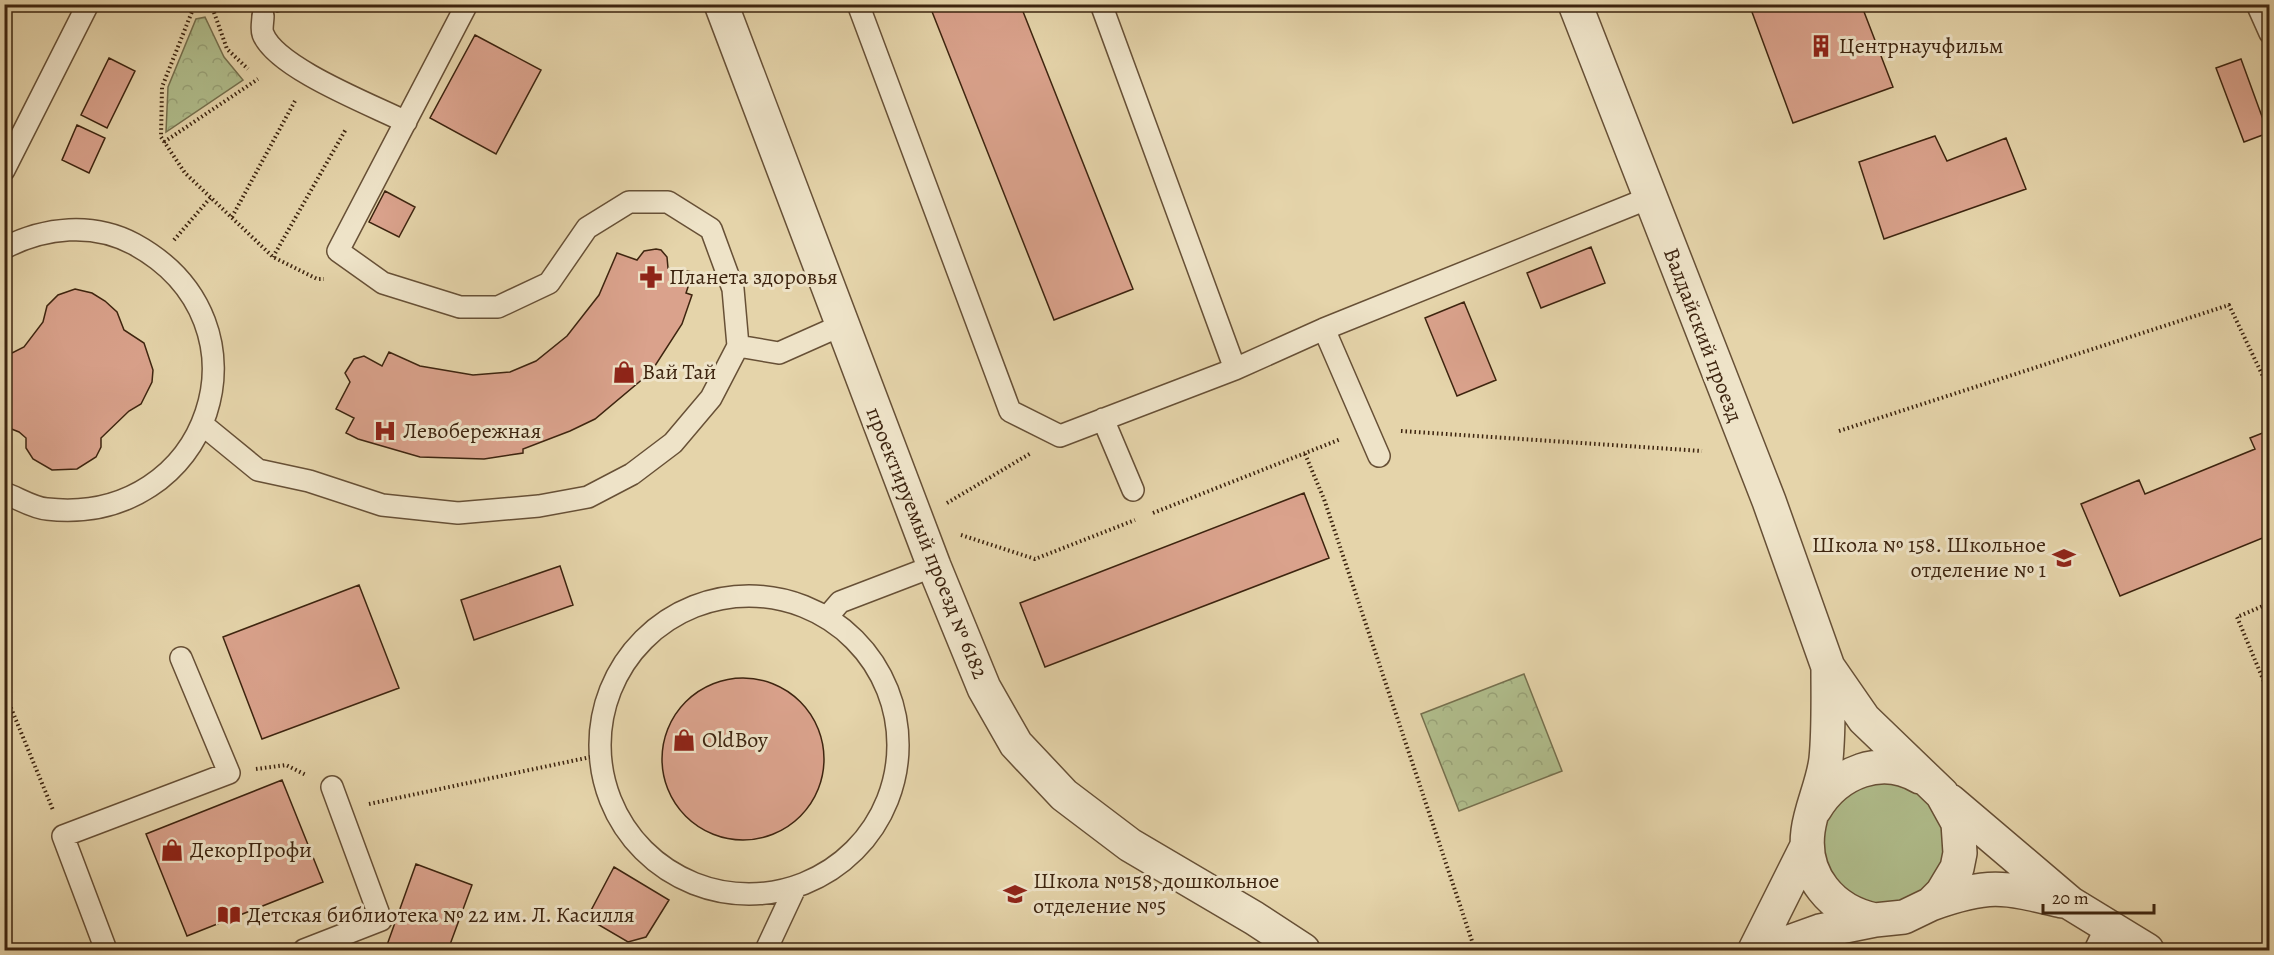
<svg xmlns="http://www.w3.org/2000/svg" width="2274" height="955" viewBox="0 0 2274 955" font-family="Alegreya,serif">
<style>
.green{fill:#b0bd8c;stroke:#76704e;stroke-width:1.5}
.park{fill:url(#park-crowns);stroke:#76704e;stroke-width:1.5}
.building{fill:#daa28c;stroke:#3d240f;stroke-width:1.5}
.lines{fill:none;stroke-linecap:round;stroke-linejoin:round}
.service-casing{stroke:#675036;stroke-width:24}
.minor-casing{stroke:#675036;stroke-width:36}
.path{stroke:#3d240f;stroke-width:4;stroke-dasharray:1.5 3;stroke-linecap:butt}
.service{stroke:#eee3c8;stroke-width:21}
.minor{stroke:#eee3c8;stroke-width:33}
.labels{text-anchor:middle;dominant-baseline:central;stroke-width:6;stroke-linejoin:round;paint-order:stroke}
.poi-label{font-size:22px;fill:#3d240f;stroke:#eee3c8;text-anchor:start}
.street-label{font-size:22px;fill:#3d240f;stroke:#eee3c8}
</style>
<defs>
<pattern id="park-crowns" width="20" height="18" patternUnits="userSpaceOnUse" patternTransform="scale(1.5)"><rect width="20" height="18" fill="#b0bd8c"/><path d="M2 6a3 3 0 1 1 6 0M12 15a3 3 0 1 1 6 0" fill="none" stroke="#98a278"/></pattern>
</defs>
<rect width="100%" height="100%" fill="#e5d4aa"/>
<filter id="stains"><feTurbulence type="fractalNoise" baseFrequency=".00333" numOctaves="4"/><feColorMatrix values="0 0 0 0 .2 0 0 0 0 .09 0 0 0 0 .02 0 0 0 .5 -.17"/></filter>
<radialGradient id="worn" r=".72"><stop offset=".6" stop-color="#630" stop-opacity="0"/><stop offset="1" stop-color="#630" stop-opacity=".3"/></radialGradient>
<!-- green -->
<path class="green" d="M1861 779 1920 786 1952 836 1932 891 1875 910 1829 882 1818 829 1844 789Z"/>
<!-- park -->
<path class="park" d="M205 17 224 57 243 80 166 132 168 87 196 19Z
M1524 674 1562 771 1459 811 1421 714Z"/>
<!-- building -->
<path class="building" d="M265 4H297L295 8 277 12Z
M929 4H1020L1133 289 1054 320Z
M1749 4H1861L1893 87 1793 123Z
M475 35 541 70 496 154 430 118Z
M109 58 135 71 107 128 81 115Z
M2241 59 2268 133 2244 142 2216 68Z
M77 125 105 138 89 173 62 160Z
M1935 136 1947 161 2006 138 2026 189 1884 239 1859 162Z
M385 191 415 207 399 237 369 222Z
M1591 247 1605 283 1541 308 1527 273Z
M656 249 661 250 667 257 668 268 693 272 686 293 692 295 682 324 651 372 595 419 570 431 523 449V453L484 459 420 457 358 439 346 433 354 418 336 409 350 382 345 373 354 359 364 356 382 366 389 352 420 366 473 375 510 372 536 361 567 336 599 295 617 253 637 260 644 251Z
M75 289 92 293 105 301 117 312 124 330 144 343 153 370 152 382 141 404 129 411 101 438V447L96 457 77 469 52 470 33 459 26 448V438L19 432 4 426V357L24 347 43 322 47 306 58 295Z
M1464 302 1496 380 1457 396 1425 318Z
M2270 430V535L2120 596 2081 504 2139 480 2145 494 2255 449 2250 438Z
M1304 493 1329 558 1045 667 1020 603Z
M560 566 573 605 474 640 461 600Z
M359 585 399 688 262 739 223 637Z
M662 759a81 81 0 1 1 162 0a81 81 0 1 1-162 0Z
M282 780 323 882 187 936 146 834Z
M416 864 472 885 448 950H401L387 945Z
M614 867 669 900 646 937 628 942 587 918Z"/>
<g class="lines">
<!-- service casing -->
<g class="service-casing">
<path id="service" d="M858 4 1010 411 1060 436 1235 369 1324 329 1649 198
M1101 4 1235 369
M2257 4 2270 33
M263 16C263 21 261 29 263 34 276 68 372 105 406 122
M4 170 88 4
M4 248C45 227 93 222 134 244 279 323 210 527 47 509 33 508 18 498 4 493
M1324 329 1379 456
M738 346 779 353 842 325
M1103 419 1133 490
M203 425 258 470 309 481 382 505 458 513 539 506 588 497 632 474 673 443 711 398 738 346 733 289 711 229 668 202H629L587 228 549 283 498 307H460L383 283 338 251 467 4
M600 745a149 149 0 1 1 298 0a149 149 0 1 1-298 0Z
M828 616 840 602 934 566
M106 950 63 836 229 773 181 658
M304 950 381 920 332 787
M766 950 795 888
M2095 950 2107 925"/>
</g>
<!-- minor casing -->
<g class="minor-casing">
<path id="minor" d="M721 4 934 566 984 688 1016 744 1064 795 1130 845 1254 918 1303 950
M1575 4 1769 501 1828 667 1864 719 1942 794 1958 823 1960 853 1957 868 1942 893 1931 904 1904 917 1875 920 1820 931 1767 950
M1828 667C1828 698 1829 729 1826 759 1823 784 1811 807 1808 831 1802 876 1832 911 1875 920
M1950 801 2070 903 2147 950
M1815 809C1837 772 1882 754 1920 777
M1931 904C1990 883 2003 887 2062 901
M1755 950 1807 846"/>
</g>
<!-- path -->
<path class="path" d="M195 4 162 87 161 137 185 173 273 257 317 279H324
M211 4 227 49 248 69
M164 142 258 79
M232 217 296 99
M174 240 211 197
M273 257 346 129
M1401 431 1702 451
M1839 431 2229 305 2270 391
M1305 454 1324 499 1475 950
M947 503 1031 453
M1153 513 1341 439
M961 535 1035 559 1135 520
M2270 603 2237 617 2270 696
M4 691 53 810
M256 769 286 765 306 775
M369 804 600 755"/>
<!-- service -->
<use href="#service" class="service"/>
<!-- minor -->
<use href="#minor" class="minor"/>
</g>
<!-- icons -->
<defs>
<g id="building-bare" transform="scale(1.8)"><path d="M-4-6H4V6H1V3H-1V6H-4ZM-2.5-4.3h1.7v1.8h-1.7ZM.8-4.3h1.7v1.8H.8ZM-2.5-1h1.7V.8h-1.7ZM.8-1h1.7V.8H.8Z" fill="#8f2418" stroke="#eee3c8" stroke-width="2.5" paint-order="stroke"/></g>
<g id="pharmacy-bare" transform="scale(1.8)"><path d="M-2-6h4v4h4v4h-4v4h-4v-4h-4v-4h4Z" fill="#8f2418" stroke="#eee3c8" stroke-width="2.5" paint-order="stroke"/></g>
<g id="shop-bare" transform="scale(1.8)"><path d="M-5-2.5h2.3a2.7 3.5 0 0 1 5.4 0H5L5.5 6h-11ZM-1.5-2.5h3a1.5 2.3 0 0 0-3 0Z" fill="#8f2418" stroke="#eee3c8" stroke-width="2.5" paint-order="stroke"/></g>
<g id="hospital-bare" transform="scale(1.8)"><path d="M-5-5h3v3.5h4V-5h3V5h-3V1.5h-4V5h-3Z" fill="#8f2418" stroke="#eee3c8" stroke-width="2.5" paint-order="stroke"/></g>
<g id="school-bare" transform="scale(1.8)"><path d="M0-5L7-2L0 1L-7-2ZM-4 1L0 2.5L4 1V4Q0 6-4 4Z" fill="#8f2418" stroke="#eee3c8" stroke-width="2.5" paint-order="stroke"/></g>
<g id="library-bare" transform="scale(1.8)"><path d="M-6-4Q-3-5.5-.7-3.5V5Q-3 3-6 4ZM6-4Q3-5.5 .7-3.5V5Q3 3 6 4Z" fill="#8f2418" stroke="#eee3c8" stroke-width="2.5" paint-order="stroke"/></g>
</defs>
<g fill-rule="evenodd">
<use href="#building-bare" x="1821" y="46"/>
<use href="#pharmacy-bare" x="651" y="277"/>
<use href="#shop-bare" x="624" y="372"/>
<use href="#hospital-bare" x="385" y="431"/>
<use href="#school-bare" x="2064" y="558"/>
<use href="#shop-bare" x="684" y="740"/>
<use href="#shop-bare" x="172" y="850"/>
<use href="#school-bare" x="1015" y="894"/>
<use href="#library-bare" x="229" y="915"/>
</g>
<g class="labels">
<!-- poi labels -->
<g class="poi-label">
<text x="1839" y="46">Центрнаучфильм</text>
<text x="669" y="277">Планета здоровья</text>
<text x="642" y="372">Вай Тай</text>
<text x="403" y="431">Левобережная</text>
<text x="2046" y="545" text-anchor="end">Школа № 158. Школьное<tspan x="2046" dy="25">отделение № 1</tspan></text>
<text x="702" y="740">OldBoy</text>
<text x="190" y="850">ДекорПрофи</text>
<text x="1033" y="881">Школа №158, дошкольное<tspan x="1033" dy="25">отделение №5</tspan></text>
<text x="247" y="915">Детская библиотека № 22 им. Л. Касилля</text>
</g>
<!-- street labels -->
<g class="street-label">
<text transform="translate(1703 335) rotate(69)">Валдайский проезд</text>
<text transform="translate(927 543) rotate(68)">проектируемый проезд № 6182</text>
</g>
</g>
<!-- margin -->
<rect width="2274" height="955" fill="none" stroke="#e5d4aa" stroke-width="24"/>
<rect x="6" y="6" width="2262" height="943" fill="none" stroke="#3d240f" stroke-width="3"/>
<rect x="12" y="12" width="2250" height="931" fill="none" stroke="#3d240f" stroke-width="1.5"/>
<!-- scale -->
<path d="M2043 904v9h111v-9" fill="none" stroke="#3d240f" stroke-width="3"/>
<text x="2052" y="904" font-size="18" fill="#3d240f" stroke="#eee3c8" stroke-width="4.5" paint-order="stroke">20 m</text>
<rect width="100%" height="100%" filter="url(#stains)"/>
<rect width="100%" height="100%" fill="url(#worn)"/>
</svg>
